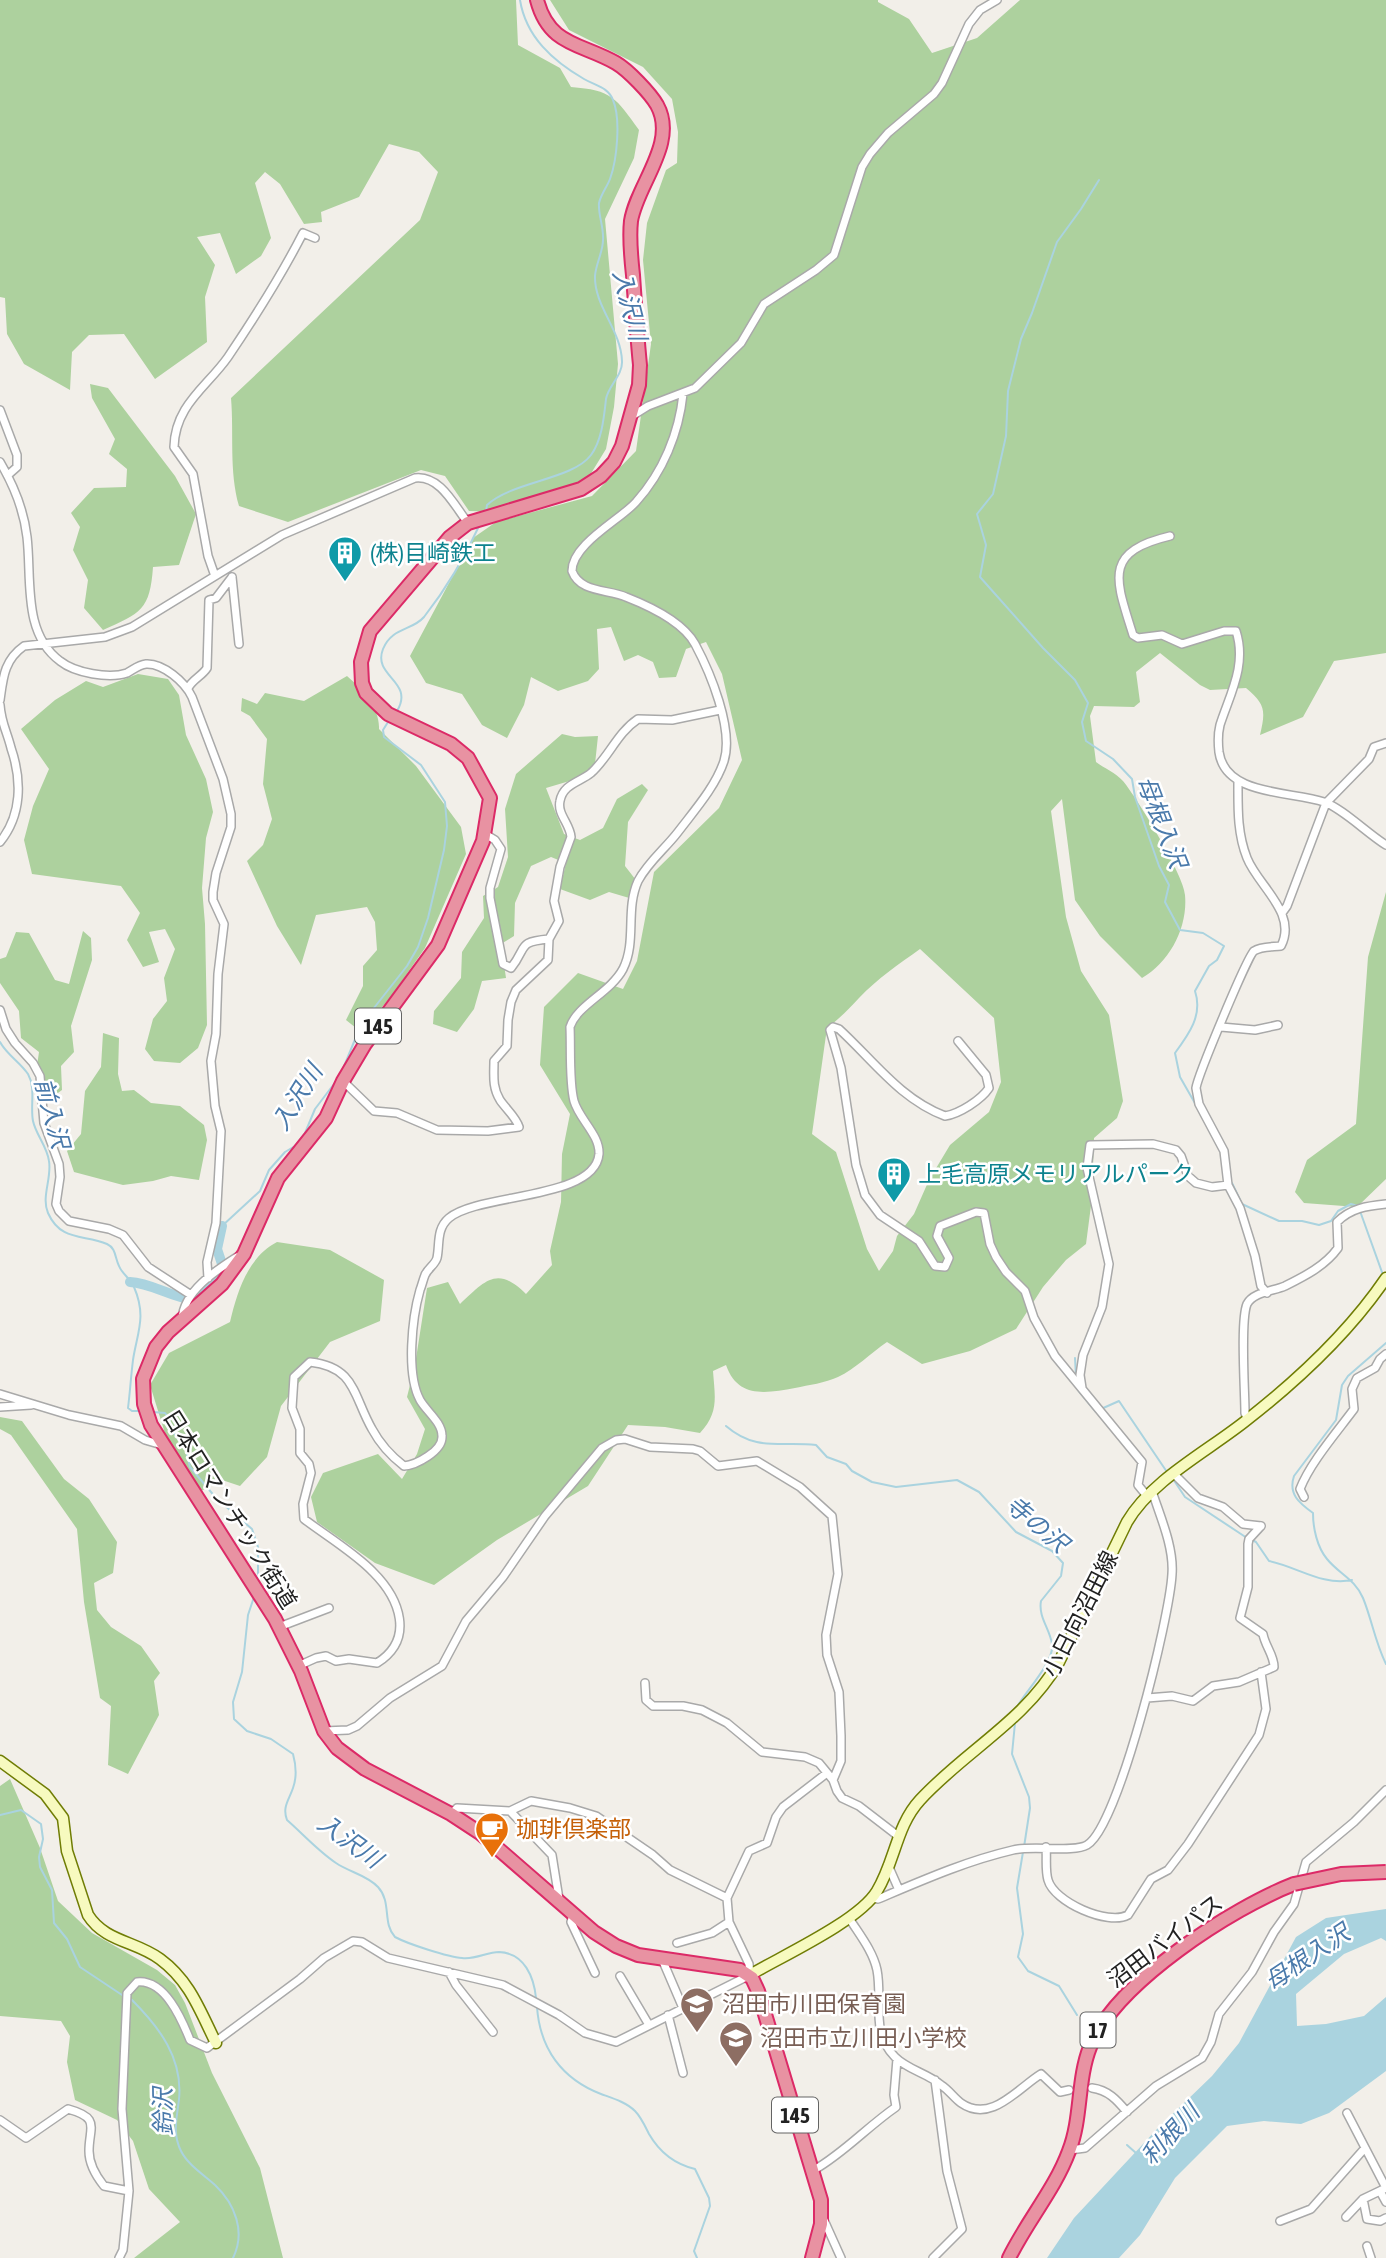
<svg xmlns="http://www.w3.org/2000/svg" width="1386" height="2258" viewBox="0 0 1386 2258" font-family="'Asap Condensed','Noto Sans JP',sans-serif">
<style>
.forest{fill:#add19e;fill-rule:evenodd}
.water{fill:#aad3df}
.lines{fill:none;stroke-linecap:round;stroke-linejoin:round}
.stream{stroke:#aad3df;stroke-width:2}
.river{stroke:#aad3df;stroke-width:10}
.street-casing{stroke:#a9a9a9;stroke-width:10}
.secondary-casing{stroke:#707d05;stroke-width:13}
.highway-casing{stroke:#dc2a67;stroke-width:16}
.street{stroke:#fff;stroke-width:7}
.secondary{stroke:#f7fabf;stroke-width:10}
.highway{stroke:#e892a2;stroke-width:12}
.highway-bridge-casing{stroke:#dc2a67;stroke-width:16;stroke-linecap:butt}
.highway-bridge{stroke:#e892a2;stroke-width:12}
.labels{text-anchor:middle;dominant-baseline:central;stroke-width:5;stroke-linejoin:round;paint-order:stroke}
.shield{fill:#fff;stroke:#646464;stroke-width:2}
.shield-label{font-size:21px;font-weight:bold;fill:#222}
.culture-label{font-size:23px;fill:#0d838f;stroke:#fff;text-anchor:start}
.street-label{font-size:23px;fill:#222;stroke:#fff}
.food-label{font-size:23px;fill:#c56008;stroke:#fff;text-anchor:start}
.education-label{font-size:23px;fill:#785e54;stroke:#fff;text-anchor:start}
.water-label{font-size:24px;font-style:italic;fill:#4a7aab;stroke:#fff}
</style>
<rect width="100%" height="100%" fill="#f2efe9"/>
<!-- forest -->
<path class="forest" d="M0 0H516L518 45 560 68 571 87C612 90 616 98 639 130L634 158 605 219 618 364 614 407 606 449 587 480 499 512 469 511 445 476 421 470 288 522 239 506C229 471 234 434 231 398L420 220 438 172 419 152 389 144 359 197 321 212 322 222 304 224 280 184 265 172 255 183 271 238 261 256 236 274 220 233 197 237 215 265 205 297 207 342 155 379 124 334 89 335 72 352 70 390 24 364 7 334 5 298 0 297Z
M550 0H878V2L909 19 932 53 977 38 1020 0H1386V653L1334 661 1303 717 1260 735C1266 710 1265 704 1246 688L1210 690 1200 685 1160 653 1136 672 1140 702 1134 707 1094 706 1090 716 1096 762C1104 768 1116 773 1123 781 1137 798 1184 875 1185 895 1188 927 1170 962 1142 978L1100 936 1075 900 1062 799 1051 811 1066 917 1081 971 1109 1015 1123 1101 1117 1118 1094 1138 1092 1198 1086 1244 1066 1260 1043 1287 1016 1329 970 1351 922 1364 887 1342C871 1353 855 1369 838 1377 825 1383 809 1385 795 1388 766 1393 738 1399 726 1365L713 1371C715 1398 719 1412 700 1433L665 1427 628 1425 588 1486 497 1540 434 1585 375 1563 317 1522 311 1497 323 1473 378 1454 402 1479 417 1454 425 1429 407 1397 415 1365 427 1288 448 1282 460 1304C485 1281 497 1265 526 1294L552 1265 550 1251 561 1202 562 1154 570 1114 540 1065 544 1007 578 973 623 989 637 961 654 872 719 808 742 760 722 674 706 642 686 649 676 677 659 678 653 662 638 655 624 661 611 627 597 629 599 669 588 681 558 691 531 677 524 705 507 738 482 725 462 694 426 683 410 656 473 538 496 522 592 496 636 451 651 344 643 260 647 223 666 170 677 163 678 132 672 99 643 67 569 30ZM920 949 994 1018 1001 1082 989 1112 950 1145 929 1180 914 1214 897 1236 893 1251 879 1271 867 1249 836 1152 812 1134 827 1028C840 1018 849 1009 859 998 877 979 899 964 920 949Z
M90 384 108 388 175 476 196 514 179 565 153 567C150 610 141 613 103 630L84 608 88 580 73 550 80 527 71 513 94 488 126 487 127 469 109 454 115 439 92 398Z
M138 674 168 679 179 695 186 735 206 779 213 812 206 838 202 888 205 924 207 1025 198 1048 180 1063 154 1061 145 1049 153 1019 167 1001 164 978 175 949 165 929 149 932 159 962 143 967 127 940 140 913 121 886 32 874 24 840 33 806 49 769 21 729 55 700 86 681 103 687Z
M347 676C362 689 380 708 379 729L416 766 461 827 466 854 425 948 392 995 364 1029 356 1028 346 1020 363 986V966L377 950 375 922 367 907 316 915 301 965 277 926 247 861 263 845 272 819 263 784 267 739 250 716 241 711 242 698 257 704 265 693 304 701Z
M562 734 575 737 598 736 595 764 583 777 546 788 564 834 580 840 603 828 617 799 642 784 648 790 628 822 625 866 639 884 636 900 609 892 590 900 560 889 566 863 551 857 531 866 515 903 514 936 501 944 506 978 482 981 474 1009 457 1032 433 1024 434 1011 461 978 462 952 484 918 483 896 498 887 508 857 505 809 516 774Z
M1386 892V1179L1357 1207 1304 1203 1295 1192 1307 1160 1356 1124 1368 957Z
M83 931 91 938 92 960 71 1026 74 1052 61 1066 62 1090 51 1098 38 1093 36 1073 39 1052 21 1038 19 1011 0 983V959L6 957 16 932 29 933 55 980 69 984Z
M103 1033 119 1038 118 1074 122 1091 134 1090 151 1103 180 1106 204 1125 207 1140 199 1180 171 1176 153 1181 123 1185 74 1172 67 1151 81 1134 85 1091 101 1067Z
M277 1242 330 1250 384 1280 380 1321 330 1342 281 1406 267 1457 240 1486 222 1480 201 1491 168 1443 150 1385 169 1353 230 1322C237 1292 248 1257 277 1242Z
M0 1417 22 1421 64 1479 89 1499 117 1542 113 1573 94 1583 97 1610 111 1627 141 1646 160 1673 154 1681 159 1715 128 1774 108 1765 111 1706 100 1698 84 1602 77 1529 11 1435 0 1429Z
M10 1779 40 1848 58 1901 92 1933 157 1970 175 1985 185 2003 212 2073 260 2168 283 2258H134L180 2222 149 2189 133 2141 117 2120 75 2100 67 2062 70 2036 61 2021 0 2016V1786Z"/>
<!-- water -->
<path class="water" d="M1386 1909V1941L1381 1938 1344 1954 1296 1994 1297 2026 1326 2024 1364 2016 1386 1997V2071L1329 2113 1301 2124 1264 2121 1227 2126 1175 2178 1140 2235 1119 2258H1047L1074 2218 1157 2129 1212 2076 1239 2043 1296 1937 1326 1918Z"/>
<g class="lines">
<!-- stream -->
<path class="stream" d="M1099 180 1081 209 1057 242 1032 313 1021 339 1008 391 1006 436 993 494 977 514 986 545 980 577 1043 648 1075 680 1088 703 1082 722 1086 741 1113 759 1132 779 1135 797 1159 866 1169 885 1165 902 1180 930 1203 933 1224 946 1217 960 1209 966 1195 991C1203 1015 1189 1034 1175 1053L1180 1077 1196 1105
M486 511 487 505C513 481 572 480 591 455 602 440 604 417 606 399 608 386 623 375 622 361 621 330 594 306 595 276 596 263 603 252 603 240 604 227 598 215 599 203 601 194 607 187 610 179 617 160 621 119 613 100 608 87 596 86 584 79 553 61 526 37 520 0
M397 711C415 681 372 677 383 649 392 627 412 631 424 617 446 589 465 557 480 524
M0 1042C7 1055 20 1062 28 1074 36 1088 30 1106 33 1121 36 1135 47 1146 49 1161 52 1178 41 1197 48 1213 61 1242 84 1234 107 1244 116 1248 115 1258 119 1266 122 1274 131 1279 134 1287 147 1317 137 1333 133 1360 131 1376 130 1392 128 1408L132 1411H140
M1227 1149 1229 1164
M1232 1183 1242 1204 1279 1221H1302L1319 1225 1331 1221 1338 1211 1351 1204 1358 1206
M1360 1211 1383 1275
M222 1226 260 1191 269 1170 285 1152 295 1146 305 1133 315 1109 340 1076 356 1037 370 1013 407 966 418 947 428 918 444 850 447 826 445 802 421 765 384 737 383 730 388 722
M1386 1343 1348 1376 1342 1385 1336 1420 1294 1476C1288 1494 1299 1503 1313 1513 1313 1528 1317 1547 1327 1559 1339 1574 1355 1579 1363 1598 1372 1620 1375 1642 1386 1664
M1075 1358 1076 1377
M1077 1387 1078 1390 1096 1412
M1101 1409 1119 1401 1167 1472
M153 1412 165 1413 169 1418 171 1429 186 1450 190 1467 216 1498 252 1529 258 1547V1582
M726 1426C756 1452 781 1441 816 1445L827 1457 846 1464 852 1471 872 1482 896 1487 957 1480 979 1492 1016 1532 1052 1551 1063 1563 1061 1576 1041 1601C1038 1617 1050 1629 1052 1644 1055 1661 1025 1692 1017 1707
M1173 1479 1185 1497 1247 1538
M1252 1540 1256 1542 1269 1561C1298 1567 1322 1586 1352 1580
M254 1597 248 1615 242 1672 233 1702 234 1719 247 1731 271 1739 293 1754C296 1765 297 1777 293 1788 289 1800 282 1807 287 1820 303 1834 318 1851 336 1863 349 1872 367 1875 378 1887 392 1902 382 1923 395 1937 408 1944 448 1957 462 1958 475 1960 487 1952 499 1952 525 1953 534 1978 536 1998
M1015 1723 1012 1754 1029 1797 1030 1808 1024 1847
M0 1815 21 1810 41 1824 43 1839 39 1857 40 1867 52 1890 54 1923 67 1939 80 1967 122 1995
M1023 1852 1017 1888 1023 1934 1018 1957 1028 1971 1059 1986 1077 2015
M132 2000C159 2027 183 2058 179 2099 177 2118 172 2133 181 2151 188 2165 204 2175 215 2185 235 2204 246 2232 233 2258
M537 2007C540 2049 562 2079 601 2094 612 2098 626 2102 635 2111 641 2117 645 2126 649 2134 660 2153 674 2164 695 2169L709 2198 710 2206 694 2251 697 2258
M1127 2145 1136 2153"/>
<!-- river -->
<path class="river" d="M130 1282C152 1283 172 1298 195 1300L221 1277 222 1264 217 1249 222 1226"/>
<!-- street casing -->
<g class="street-casing">
<path id="street" d="M0 410 17 455V467L8 475
M632 416 648 406 695 388 741 343 764 304 816 270 834 255 862 167 870 154 888 133 934 94 942 83 969 24 980 10 997 0
M0 462C13 484 24 511 27 537 32 578 22 633 60 661 75 673 109 679 127 673 133 670 138 665 146 664 163 663 185 682 192 697L223 779 231 814V827L216 873 213 892V900L224 924 218 974 216 1034 211 1061 215 1106 221 1131 216 1223 207 1262 208 1278
M1170 536C1102 552 1116 580 1133 635L1138 638 1162 635 1182 644 1224 631H1236C1247 665 1230 694 1220 725 1218 733 1218 743 1219 752 1225 796 1291 791 1324 802 1342 808 1368 834 1386 845
M215 576 208 556 193 474 174 447C175 405 207 387 228 357 255 317 281 276 303 233L315 238
M232 577 239 644
M188 688C193 679 202 676 207 668L209 600 216 598 232 577
M0 700C3 678 4 660 24 646L105 637 132 627 282 535 415 478C440 475 454 505 468 523
M0 705C1 722 7 732 11 748 22 780 22 815 0 842
M1238 781C1238 807 1237 833 1247 858 1258 886 1298 913 1281 946 1273 947 1261 946 1254 951 1248 955 1198 1075 1196 1088L1199 1104 1224 1151 1228 1185 1240 1208 1255 1256 1261 1286 1267 1293
M485 834 495 840 501 849 490 888V898L503 964 511 968C528 947 516 942 549 939
M1282 913 1287 906 1326 803 1369 759 1374 747 1386 743
M0 1010 6 1029 15 1043 33 1063 40 1076 44 1123 59 1164 60 1177 56 1204 59 1211 69 1221 109 1229 123 1235 148 1267 191 1295
M1221 1027 1255 1030 1278 1025
M958 1041 986 1075 989 1088C981 1100 959 1114 945 1116 900 1099 873 1060 839 1029L833 1027 830 1030 841 1068 856 1165 865 1195 880 1215 919 1241 935 1266 945 1267 949 1258 937 1236 940 1226 976 1212 984 1213 990 1244 996 1257 1006 1272 1025 1291 1034 1318 1055 1356 1142 1462 1138 1485 1147 1496
M343 1081 374 1111 397 1113 437 1130 488 1131 519 1127C516 1117 506 1109 500 1100 492 1087 494 1075 494 1061L507 1046 508 1020 511 1002 516 990 548 960 549 939 559 921 554 901 560 867 571 837C570 824 557 814 560 801 563 784 580 782 591 773 609 757 617 733 638 719L672 720 720 710
M182 1319C184 1291 215 1271 237 1257
M1082 1388 1080 1375 1083 1355 1102 1307 1109 1264 1087 1168 1090 1145 1153 1144 1176 1150 1181 1156 1188 1176 1196 1183 1212 1187 1228 1185
M0 1394 69 1415 121 1426 145 1440 162 1445
M0 1407 31 1405
M1248 1420 1245 1413C1245 1391 1240 1321 1247 1304 1253 1292 1274 1291 1285 1286 1305 1276 1325 1266 1338 1248L1337 1222C1351 1208 1367 1206 1386 1204
M1174 1474 1198 1498 1223 1507 1243 1524 1261 1526
M1304 1497 1300 1489C1310 1463 1337 1432 1354 1409L1352 1389 1357 1378 1375 1368 1380 1359 1386 1354
M279 1627 329 1608
M298 1666 316 1658 326 1656 336 1661 349 1659 377 1663C415 1639 400 1599 373 1572 355 1553 325 1535 304 1519L303 1504 311 1473 309 1464 300 1453V1429L292 1408 294 1377 310 1362C356 1367 353 1396 372 1429 380 1444 391 1456 404 1466 416 1465 443 1451 442 1436 442 1422 426 1411 420 1400 406 1374 412 1318 420 1290 422 1285 423 1280 425 1275 428 1268 435 1265 437 1258 440 1244 436 1229 449 1218 478 1193 595 1200 599 1154 600 1135 579 1119 574 1101 569 1082 571 1048 570 1027 577 1005 610 993 623 969 637 941 625 910 638 881 648 862 665 849 678 832 694 811 716 786 724 761 734 729 710 672 695 644 683 622 649 606 626 597 608 589 580 593 572 571 572 544 620 520 636 502 663 472 679 433 683 394
M645 1683 646 1700 653 1706H683L702 1710 727 1723 762 1752 805 1757 819 1763 833 1780 837 1791 842 1798 859 1806 898 1836
M1147 1698 1172 1696 1193 1701 1213 1686 1239 1682 1274 1667C1274 1655 1265 1646 1263 1634L1240 1618 1248 1587V1544L1249 1539 1261 1526
M324 1731 348 1730 357 1726 390 1698 442 1666 466 1621 503 1577 545 1516 602 1448 616 1440 625 1439 650 1447 693 1449 700 1451 718 1466 757 1461 800 1487 832 1516 838 1574 826 1635 827 1655 839 1692 841 1736V1761L833 1780
M510 1811 552 1855 559 1899
M1046 1847C1047 1857 1045 1870 1048 1880 1054 1902 1108 1926 1128 1915L1151 1879 1168 1870 1188 1844 1259 1735 1266 1709 1261 1672
M888 1865 899 1890
M727 1898 749 1851 767 1843 776 1817 783 1807 827 1773
M872 1898 878 1899C923 1880 966 1861 1013 1850 1033 1845 1073 1853 1087 1845 1119 1826 1170 1616 1172 1574 1174 1547 1160 1516 1152 1491
M573 1914 571 1922 595 1973
M849 1918C859 1934 873 1951 877 1970 883 2001 870 2032 895 2057 908 2070 927 2073 941 2085 949 2090 954 2098 961 2103 991 2124 1018 2088 1041 2074L1060 2092 1069 2090
M677 1943 712 1933 729 1922
M662 1959 683 2008
M449 1972 456 1985 493 2032
M620 1976 649 2025
M668 2015 683 2073
M1092 2088C1108 2090 1117 2100 1127 2112
M1347 2113 1386 2188
M0 2120 26 2138 68 2109C101 2118 89 2127 89 2151 89 2164 96 2176 104 2186L129 2191
M1070 2150 1085 2148 1156 2086 1202 2058 1211 2042 1219 2014 1252 1972 1274 1932 1294 1904 1306 1862 1354 1822 1386 1790
M814 2170C844 2153 867 2127 896 2107L894 2095 897 2059
M1380 2191 1386 2202
M1363 2199 1367 2219 1380 2221 1386 2218
M1346 2217 1363 2199 1386 2188
M823 2218 841 2258
M1280 2221 1311 2209 1365 2148
M1367 2246 1371 2258
M119 2258 123 2250 129 2191 122 2109 127 1993 137 1982C165 1979 182 2020 190 2040L207 2048 300 1979 324 1958 353 1941 362 1942 388 1958 503 1985 559 2015 585 2033 616 2042 750 1975 749 1964 729 1922 727 1898 670 1870 653 1855 596 1816 570 1808 531 1801 510 1811 457 1808 451 1814
M933 2258 962 2229 947 2171 935 2080"/>
</g>
<!-- secondary casing -->
<g class="secondary-casing">
<path id="secondary" d="M0 1761 45 1794 63 1818 67 1851 88 1915C105 1942 136 1941 160 1959 190 1981 200 2011 216 2043
M750 1975C782 1956 859 1921 877 1891 895 1862 896 1826 920 1800 965 1751 1025 1721 1059 1662L1127 1522C1152 1479 1210 1450 1248 1419 1299 1379 1350 1331 1386 1278"/>
</g>
<!-- highway casing -->
<g class="highway-casing">
<path id="highway" d="M537 0C549 46 581 43 616 63 628 70 650 93 657 105 678 143 637 184 631 221 629 239 631 257 633 275 635 305 637 335 640 365L639 385 622 446 614 462 601 476 581 489 468 523 450 537 370 631 361 662 362 683 366 693 388 714 451 744 468 758 490 798 483 841 438 945 365 1044 343 1081 326 1118 278 1178 244 1254 222 1284 168 1332 156 1347 143 1379 144 1404 151 1425 275 1619 301 1671 324 1731 337 1748 365 1769 451 1814 480 1833 594 1932 616 1946 638 1955 740 1970 752 1978 758 1991 821 2200V2224L812 2258
M1009 2258C1027 2221 1055 2189 1069 2151 1082 2118 1077 2080 1090 2047 1115 1983 1232 1908 1294 1884"/>
</g>
<!-- street -->
<use href="#street" class="street"/>
<!-- secondary -->
<use href="#secondary" class="secondary"/>
<!-- highway -->
<use href="#highway" class="highway"/>
<!-- highway-bridge casing -->
<g class="highway-bridge-casing">
<path id="highway-bridge" d="M1294 1884 1341 1874 1386 1872"/>
</g>
<!-- highway-bridge -->
<use href="#highway-bridge" class="highway-bridge"/>
</g>
<!-- icons -->
<defs>
<g id="building-pin" transform="scale(1.75)"><path d="M0 17L-7.5 6A9.5 9.5 0 1 1 7.5 6Z" fill="#0f9aa8" stroke="#fff"/><path d="M-4-6H4V6H1V3H-1V6H-4ZM-2.5-4.3h1.7v1.8h-1.7ZM.8-4.3h1.7v1.8H.8ZM-2.5-1h1.7V.8h-1.7ZM.8-1h1.7V.8H.8Z" fill="#fff"/></g>
<g id="cafe-pin" transform="scale(1.75)"><path d="M0 17L-7.5 6A9.5 9.5 0 1 1 7.5 6Z" fill="#e8710a" stroke="#fff"/><path d="M-5.5-4.5H6V0H3Q3 3.5 0 3.5H-2.5Q-5.5 3.5-5.5 0ZM3-3.2v2h1.7v-2ZM-6 4.5H4V6H-6Z" fill="#fff"/></g>
<g id="school-pin" transform="scale(1.75)"><path d="M0 17L-7.5 6A9.5 9.5 0 1 1 7.5 6Z" fill="#8d6e63" stroke="#fff"/><path d="M0-5L7-2L0 1L-7-2ZM-4 1L0 2.5L4 1V4Q0 6-4 4Z" fill="#fff"/></g>
</defs>
<g fill-rule="evenodd">
<use href="#building-pin" x="345" y="553"/>
<use href="#building-pin" x="894" y="1174"/>
<use href="#cafe-pin" x="492" y="1829"/>
<use href="#school-pin" x="697" y="2004"/>
<use href="#school-pin" x="736" y="2038"/>
</g>
<g class="labels">
<!-- shield labels -->
<g class="shield">
<rect x="355" y="1008.5" width="46" height="35" rx="5"/>
<rect x="1080.5" y="2012.5" width="35" height="35" rx="5"/>
<rect x="772" y="2097.5" width="46" height="35" rx="5"/>
</g>
<g class="shield-label">
<text x="378" y="1026">145</text>
<text x="1098" y="2030">17</text>
<text x="795" y="2115">145</text>
</g>
<!-- culture labels -->
<g class="culture-label">
<text x="370" y="553">(株)目崎鉄工</text>
<text x="918" y="1174">上毛高原メモリアルパーク</text>
</g>
<!-- street labels -->
<g class="street-label">
<text transform="translate(230 1509) rotate(58)">日本ロマンチック街道</text>
<text transform="translate(1080 1614) rotate(-63)">小日向沼田線</text>
<text transform="translate(1165 1941) rotate(-37)">沼田バイパス</text>
</g>
<!-- food labels -->
<g class="food-label">
<text x="516" y="1829">珈琲倶楽部</text>
</g>
<!-- education labels -->
<g class="education-label">
<text x="722" y="2004">沼田市川田保育園</text>
<text x="760" y="2038">沼田市立川田小学校</text>
</g>
<!-- water labels -->
<g class="water-label">
<text transform="translate(630 305) rotate(76)">入沢川</text>
<text transform="translate(1162 822) rotate(69)">母根入沢</text>
<text transform="translate(297 1097) rotate(-58)">入沢川</text>
<text transform="translate(52 1113) rotate(75)">前入沢</text>
<text transform="translate(1037 1524) rotate(40)">寺の沢</text>
<text transform="translate(350 1841) rotate(36)">入沢川</text>
<text transform="translate(1307 1957) rotate(-34)">母根入沢</text>
<text transform="translate(163 2112) rotate(-91)">鈴沢</text>
<text transform="translate(1170 2134) rotate(-47)">利根川</text>
</g>
</g>
</svg>
